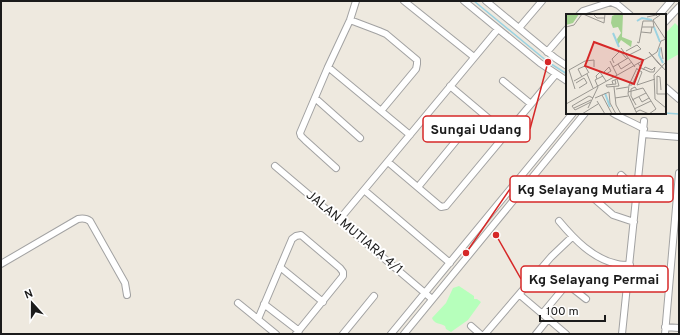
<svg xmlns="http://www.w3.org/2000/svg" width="680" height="335" viewBox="0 0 680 335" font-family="Overpass,sans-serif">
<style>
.park{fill:#b6ffbb}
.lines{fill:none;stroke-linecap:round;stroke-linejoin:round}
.stream{stroke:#9bd2e1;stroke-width:1.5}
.minor-casing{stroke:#a2a2a2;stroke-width:8}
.minor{stroke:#fff;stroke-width:6}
.labels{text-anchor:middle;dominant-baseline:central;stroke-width:4;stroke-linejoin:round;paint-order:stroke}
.street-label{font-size:13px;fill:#1b1b1b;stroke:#fff}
.inset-river{fill:none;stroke:#9bd2e1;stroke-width:2}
.inset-road{fill:none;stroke:#9a9791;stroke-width:1}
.view{fill:#d62828;fill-opacity:0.15;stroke:#d62828;stroke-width:2}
.inset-edge{fill:none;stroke:#1b1b1b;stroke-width:2}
.leader{fill:none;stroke:#d62828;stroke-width:1.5}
.callout-dot{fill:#d62828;stroke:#fff;stroke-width:1.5}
.callout{fill:#fff;stroke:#d62828;stroke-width:1.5}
.callout-label{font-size:14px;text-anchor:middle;font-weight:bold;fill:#1b1b1b}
</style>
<rect width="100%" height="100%" fill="#eee9df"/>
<!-- park -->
<path class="park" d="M675 23 679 27V54L665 62V34Z
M459 286 474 296V299H477L481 302 468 320 451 332 446 329 445 326C440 323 434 324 432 318L446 303 453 288Z"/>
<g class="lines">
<!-- stream -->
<path class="stream" d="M474 1 548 62 567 74
M665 113 679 114"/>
<!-- minor casing -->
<g class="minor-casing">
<path id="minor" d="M404 1 474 57
M464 1 540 63 567 81
M486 1 555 58 567 66
M579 15 583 11 611 2 618 5 630 15
M659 15 671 1
M350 20 379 31 386 34 417 60V64L416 69 381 111
M665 22 679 7
M519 28 542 1
M547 52 567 29
M328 67 410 135
M503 81 531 104
M450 86 507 134
M665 87 679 99
M315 98 360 138
M613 113C623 119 634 123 644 129
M643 134 679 137
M388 162 441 207 446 206 556 74
M275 166 432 299
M336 168 305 140 301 136 300 133 328 67 350 20 356 1
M621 175 637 190
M418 187 464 131
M364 190 450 263
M591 196 613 215 634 222
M339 220 498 29
M559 221C574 239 593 259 617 264 621 265 625 265 630 265
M1 264 78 219C83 218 86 218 90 221L125 283 127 295
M544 266 586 299
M280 267 323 302
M520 295 566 334
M238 303 276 334
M264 304 299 331
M542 314 567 284
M258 319 292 239 296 236 301 235 340 268 343 272V276L296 334
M471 326 480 334
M665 327 679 328
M343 334 374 296
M391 334 573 113
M404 334 585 113
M485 334 551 257 572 237
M536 334 548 319
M622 334 644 121
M665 334 679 173"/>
</g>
<!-- minor -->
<use href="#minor" class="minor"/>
</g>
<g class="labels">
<!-- street labels -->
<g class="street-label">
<text transform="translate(354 233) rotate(40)">JALAN MUTIARA 4/1</text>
</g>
</g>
<!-- overview -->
<g transform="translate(566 14)">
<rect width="100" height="100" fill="#eee9df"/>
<path d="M0 0H13L7 9 0 11ZM51 0H57L56 23 66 27 65 33 55 26 52 31 51 25 55 19 52 13 47 14 45 9 46 2Z" fill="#a4d290"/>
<path class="inset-river" d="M71 7 76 4 86 6M88 13 94 28M47 19 53 33M94 34 93 41 97 49M39 79 44 93"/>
<path class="inset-road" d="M17 0 38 9 39 0M27 0 31 4H39M94 1 87 6 100 26M81 3 90 1 92 3M0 13 8 11 16 0M76 13H88L87 7M75 18 85 19 86 13M71 28 73 29 77 7H88M95 33 97 45M55 34 69 53M60 37 71 31 75 35 63 41M44 47 51 61M100 48 88 61 89 85 100 94M48 49 46 45 54 37 61 45M72 49 75 54 84 58H88L89 53M52 50 55 55 66 48M47 53 62 44M97 54 92 49 83 38 100 57M71 55 76 58 71 71 89 65M77 56 79 53 86 56 89 53M38 58 43 53 45 57 40 60M21 60 27 74M91 62V80H100M91 62 94 63 95 76M16 63 12 55 19 52 23 59M31 65 30 62 34 58 40 67M8 67 22 59M10 69 18 64 21 69 13 74M47 70 46 67 51 65 53 72 41 73 40 71 50 70 49 66M63 71H66L73 56M48 73 50 91 55 100M9 75 3 56 19 47 28 46V53M50 75 62 73M43 78 44 89 50 100M62 78 77 74 90 95 83 100M36 81 46 100M73 83 76 88 83 84M29 84 43 78M49 84 62 82M66 86 80 79M31 87 39 100M25 88 9 96 6 92 23 82 27 84M0 90 85 42 91 38 95 27 100 25M70 91 65 82V75L69 73 71 76M8 94 25 86M22 94 32 73 29 66 37 62M68 95 85 87M70 98 74 96 83 100M16 100 32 90M71 100 62 80 63 71 71 54"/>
<path class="view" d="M28 28 77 46 68 70 19 52Z"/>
<rect width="100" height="100" class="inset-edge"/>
</g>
<!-- callouts -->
<path class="leader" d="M548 62L530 129M466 253L510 189M496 235L521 279"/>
<g class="callout-dot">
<circle cx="548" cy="62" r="4"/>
<circle cx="466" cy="253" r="4"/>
<circle cx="496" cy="235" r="4"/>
</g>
<g class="callout">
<rect x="423" y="116" width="107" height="26" rx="4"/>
<rect x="510" y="176" width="163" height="26" rx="4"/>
<rect x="521" y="266" width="147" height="26" rx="4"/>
</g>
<g class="callout-label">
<text x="476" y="134">Sungai Udang</text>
<text x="591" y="194">Kg Selayang Mutiara 4</text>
<text x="594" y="284">Kg Selayang Permai</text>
</g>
<!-- border -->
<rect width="680" height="335" fill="none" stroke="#1b1b1b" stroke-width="4"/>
<!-- north arrow -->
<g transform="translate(32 303) rotate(339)" stroke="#ffffff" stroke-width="3" paint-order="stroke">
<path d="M0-3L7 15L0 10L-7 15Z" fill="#1b1b1b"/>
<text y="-6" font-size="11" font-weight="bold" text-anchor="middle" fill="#1b1b1b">N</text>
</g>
<!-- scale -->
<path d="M540 315v6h65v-6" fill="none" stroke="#1b1b1b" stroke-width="2"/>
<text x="546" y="315" font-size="12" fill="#1b1b1b" stroke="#ffffff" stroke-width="3" paint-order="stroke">100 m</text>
</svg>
